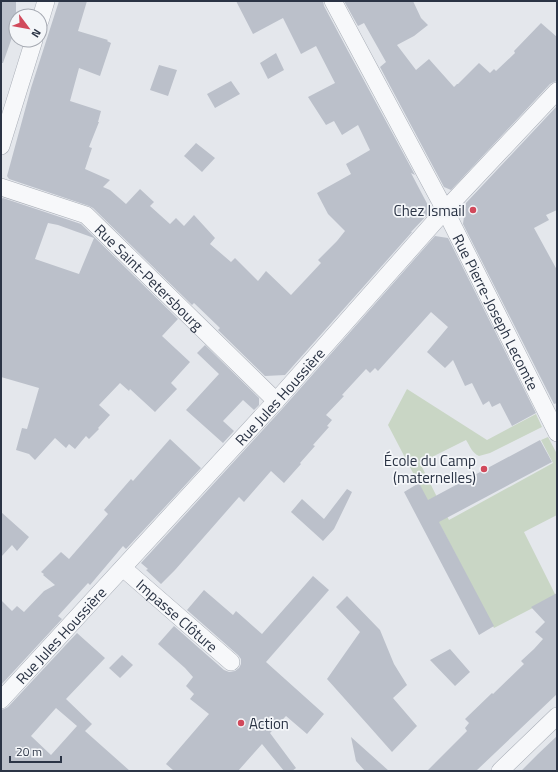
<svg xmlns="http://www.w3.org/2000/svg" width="558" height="772" viewBox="0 0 558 772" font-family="'Titillium Web',sans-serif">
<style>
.green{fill:#c9d6c5}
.building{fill:#bbc0ca;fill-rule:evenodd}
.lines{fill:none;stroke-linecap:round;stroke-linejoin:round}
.street-casing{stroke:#a9aeb7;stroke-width:18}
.street{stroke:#f7f8fa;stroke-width:17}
.poi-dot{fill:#d1495b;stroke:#f4f6f9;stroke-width:1.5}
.labels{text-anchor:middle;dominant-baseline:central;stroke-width:3.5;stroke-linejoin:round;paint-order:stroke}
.poi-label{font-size:15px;fill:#2b3445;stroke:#f4f6f9;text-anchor:end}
.street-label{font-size:15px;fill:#2b3445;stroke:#f4f6f9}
</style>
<rect width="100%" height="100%" fill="#e4e7ec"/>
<!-- green -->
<path class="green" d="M407 389 487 440 536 414 542 427 490 453 479 456C472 453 470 446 466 440L420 463 437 497 449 520 553 463 541 440 548 437 557 454V515L524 532 556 596 494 628 388 425Z"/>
<!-- building -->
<path class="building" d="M1 1H16V26L3 63H1Z
M59 1H87L78 31 108 40 107 41 111 43 100 76 79 68 70 101 101 111 98 122H99L89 147 92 148 85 169 110 180 103 187 110 190 126 204 140 189 154 202 150 206 170 224 176 218 184 226 194 215 215 238 210 244 231 262 235 258 258 281 266 271 291 295 321 263 318 260 337 241 345 231 328 214 317 193 351 174 346 164 370 150 358 125 342 135 334 121 326 125 308 97 335 83 316 46 301 54 283 18 253 34 236 1H323L324 6 348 51 415 175 411 173 431 211 411 232H412L285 375 265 376 218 330 220 328 194 303 192 305 93 208 89 206 9 179 7 176 31 88Z
M344 1H413L421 18 428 25 414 36 397 45 416 70 429 59 454 87 457 84H458L479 63 490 73 494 69 496 71 515 53 514 51 541 23 557 37V81L554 82 550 84 451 190 444 187 380 67 386 62 364 23 358 26Z
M276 53 284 70 268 79 260 63Z
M159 65 177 70 168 96 150 90Z
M231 81 240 94 215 108 207 94Z
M557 106V210L546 215 549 220 534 228 557 270V403L554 404 463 224 466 203Z
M196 143 215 158 202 172 184 156Z
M3 198 81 224 178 319 162 336 190 362 171 383 177 389 155 412 130 389 129 391 120 383 99 405 110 415 98 428 99 429 89 439 86 436 75 449 69 444 66 448 55 438 35 460 29 454 16 450 22 428 27 429 39 388 1 377V199ZM48 223 58 225 94 238 79 274 35 259Z
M435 236 448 238 536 413 512 426 500 403 492 407 489 401 483 405 472 383 465 386 453 360 445 368 427 352 448 327 431 312 378 371 375 368 370 373 366 369 342 395 344 396 326 415 332 420 327 426 329 427 313 445 315 446 300 463 301 464 284 483 271 471 244 502 239 497 175 570 161 584 146 570 148 569 141 563 283 408Z
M205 345 259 398V405L254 410 243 400 223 421 234 431 223 443 186 410 219 374 197 353Z
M170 439 201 468 126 549 123 546 90 585 88 583 58 616 62 619 1 685V600L12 611 17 606 24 612 44 591 55 585 43 575 44 574 41 572 61 552 69 559 108 514 104 510 131 479 133 481Z
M540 440 552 462 439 522 494 626 479 635 404 492 419 483 428 500Z
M347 489 352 492 334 529 323 541 291 512 302 499 324 519Z
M1 512 29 537 17 551 12 545 1 557Z
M313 576 329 590 266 662 324 714 307 734 286 716 270 733 296 768 292 771H284L262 744 238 771H174L166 764 209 714 190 699 194 694 186 686 193 677 185 668 158 644 174 626 224 670 229 672 235 671 239 668 241 664V659L238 655 187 610 204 590 233 615 236 611 262 634Z
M557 593V694L476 771H427L467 731 465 728 469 723 465 719 492 693 493 694 524 664 521 661 534 649 543 639 535 632 545 622 531 607Z
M347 596 380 630 394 664 407 685 393 698 417 726 392 752 369 726 327 679 360 632 336 607Z
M77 633 105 658 66 699 92 724 85 731 130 771H1V710L4 709 8 707ZM56 708 77 726 51 755 31 736Z
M450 649 470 672 455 686 430 660Z
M122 655 133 665 120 678 109 668Z
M557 736V771H521L538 754Z
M351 737 389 771H365L356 761Z"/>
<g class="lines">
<!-- street casing -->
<g class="street-casing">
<g id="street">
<path id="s1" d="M333 1 445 210 557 433"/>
<path d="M40 21 46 1"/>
<path d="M1 146 34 40"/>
<path id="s2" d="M1 187 86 215 276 401"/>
<path id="s3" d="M123 568 231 662"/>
<path id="s4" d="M1 700 276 401 445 210 557 91"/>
<path d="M500 771 557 716"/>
</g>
</g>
<!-- street -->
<use href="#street" class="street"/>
</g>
<!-- markers -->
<g class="poi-dot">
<circle cx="473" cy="210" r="4"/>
<circle cx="484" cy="469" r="4"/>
<circle cx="241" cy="723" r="4"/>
</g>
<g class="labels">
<!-- poi labels -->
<g class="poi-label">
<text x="465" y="210">Chez Ismail</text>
<text x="476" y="460">École du Camp<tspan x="476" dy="17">(maternelles)</tspan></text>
<text x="249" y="723" text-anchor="start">Action</text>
</g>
<!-- street labels -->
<g class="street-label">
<text stroke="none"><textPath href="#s2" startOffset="178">Rue Saint-Petersbourg</textPath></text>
<text stroke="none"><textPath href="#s1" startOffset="351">Rue Pierre-Joseph Lecomte</textPath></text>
<text stroke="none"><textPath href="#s4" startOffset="412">Rue Jules Houssière</textPath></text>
<text stroke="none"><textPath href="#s3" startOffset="72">Impasse Clôture</textPath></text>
<text stroke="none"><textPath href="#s4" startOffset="88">Rue Jules Houssière</textPath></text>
</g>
</g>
<!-- border -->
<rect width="558" height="772" fill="none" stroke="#2b3445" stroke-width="4"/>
<!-- north arrow -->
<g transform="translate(28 28) rotate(122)"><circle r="19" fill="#f4f6f9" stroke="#a4a8b1"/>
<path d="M0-3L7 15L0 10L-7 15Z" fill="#d1495b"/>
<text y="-6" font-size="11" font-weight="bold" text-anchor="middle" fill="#2b3445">N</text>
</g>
<!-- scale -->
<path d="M10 756v6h51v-6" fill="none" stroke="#2b3445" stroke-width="2"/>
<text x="16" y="756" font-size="12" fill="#2b3445" stroke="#f4f6f9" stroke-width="3" paint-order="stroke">20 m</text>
</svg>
